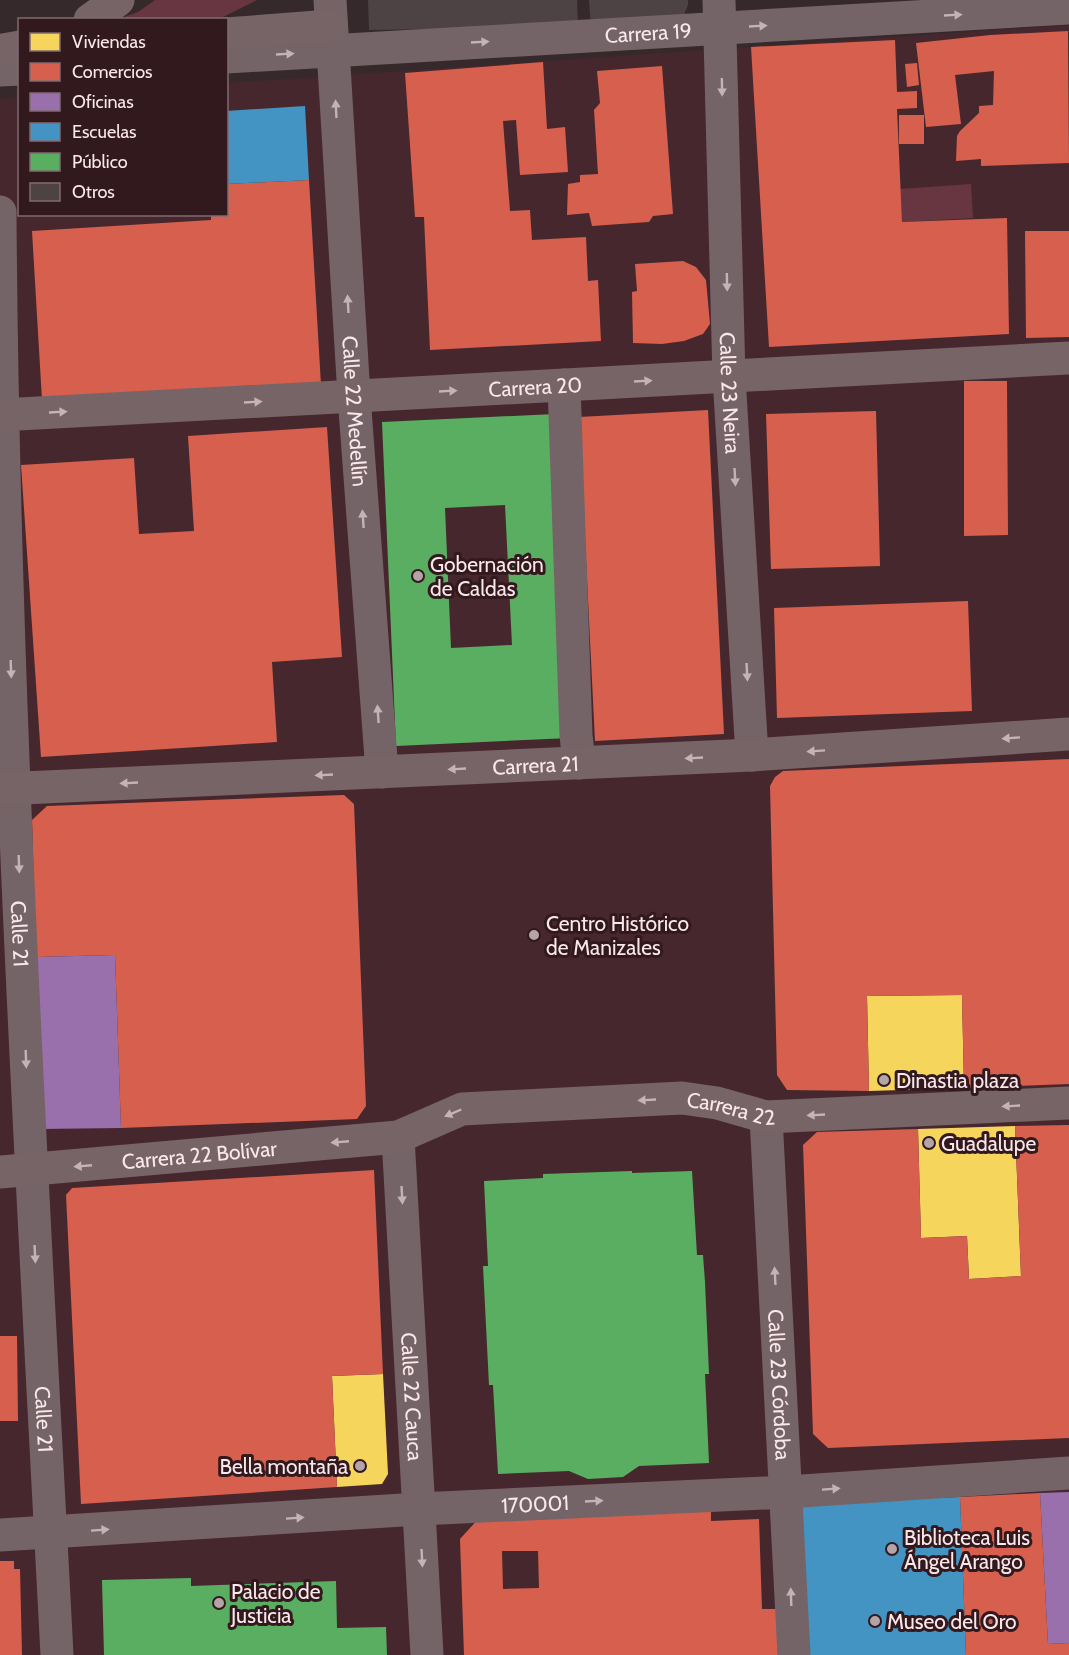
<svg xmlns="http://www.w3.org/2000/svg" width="1069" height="1655" viewBox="0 0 1069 1655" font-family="Cabin,sans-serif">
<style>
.built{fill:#46272e}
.green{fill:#683641}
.homes{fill:#f6d55c}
.shops{fill:#d6604d;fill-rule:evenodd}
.offices{fill:#9970ab}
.schools{fill:#4393c3}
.public{fill:#5aae61;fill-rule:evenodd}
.building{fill:#4d4244}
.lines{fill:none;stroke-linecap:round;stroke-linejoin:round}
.minor{stroke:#756467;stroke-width:33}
.major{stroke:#766467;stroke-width:33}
.oneway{fill:#c4b3b6}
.oneway2{fill:#c5b3b6}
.poi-dot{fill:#b5a4a7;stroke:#31191e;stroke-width:2}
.labels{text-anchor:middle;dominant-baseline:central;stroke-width:6;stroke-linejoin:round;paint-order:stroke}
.street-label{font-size:21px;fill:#f9e7ea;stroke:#31191e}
.poi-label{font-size:21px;fill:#f9e7ea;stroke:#31191e;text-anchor:start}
</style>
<rect width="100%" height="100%" fill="#36292b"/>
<!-- built -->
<path class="built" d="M1069 25V1655H0V99L19 98 20 214H226L227 83Z"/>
<!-- green -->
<path class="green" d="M155 0H257L219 19 115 20 138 12Z
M971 184 973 218 902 222 900 189Z"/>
<!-- homes -->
<path class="homes" d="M962 995 964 1088 869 1091 867 996Z
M1015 1126 1021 1276 969 1279 967 1236 921 1238 918 1129Z
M383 1374 388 1474 382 1484 337 1487 332 1376Z"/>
<!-- shops -->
<path class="shops" d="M1068 31 1069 163 981 166V159L956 161 957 136 960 131 979 113V106L993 105 994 71 955 75 961 124 926 127 916 43 990 35Z
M895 40 897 92 917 91V108L897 109 902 222 1007 218 1009 334 769 347 751 47Z
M543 62 547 129 565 127 568 172 520 175 516 120 503 121 510 211 530 210 532 240 586 237 588 281 598 280 601 341 430 350 424 217H415L405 73Z
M917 63 919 85 907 87 905 64Z
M662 66 673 214 653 216 649 222 592 226 589 213 567 215 568 184 580 182V175L598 174 594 110 600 103 597 71Z
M899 115H924V144H899Z
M309 180 321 385 42 400 32 231 211 220V214H226V184Z
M1025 231H1069V337L1026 338Z
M683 261 696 267 706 280 710 324 703 334 684 341 662 344 633 343 632 292 637 291 635 264Z
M964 381H1007L1008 535 964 536Z
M708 410 724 734 595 741 579 417Z
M876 411 880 566 771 569 766 414Z
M327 427 342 657 272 662 277 742 41 757 21 465 134 458 139 534 194 531 188 436Z
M968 601 972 711 777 718 774 608Z
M1069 759V1084L964 1088 962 995 867 996 869 1091 787 1090 777 1075 770 786 775 777 783 771Z
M344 795 354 804 366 1106 357 1119 121 1128 115 955 36 957 32 820 47 806Z
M1069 1125V1438L828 1448 813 1434 803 1145 817 1132 918 1129 921 1238 967 1236 969 1279 1021 1276 1015 1126Z
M374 1170 383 1374 332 1376 337 1487 81 1504 66 1195 72 1188Z
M0 1336H17L18 1421H0Z
M1040 1493 1048 1644 1069 1643V1655H966L960 1497Z
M711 1508V1521L759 1519 762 1609H778L779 1655H464L460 1539 480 1517ZM502 1551H538L539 1588 503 1589Z
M0 1561H14V1569H20L22 1655H0Z"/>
<!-- offices -->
<path class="offices" d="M115 955 121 1128 40 1129 36 957Z
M1069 1492V1643L1048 1644 1040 1493Z"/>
<!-- schools -->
<path class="schools" d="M305 106 309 180 226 184V111Z
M960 1497 966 1655H806L800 1503Z"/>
<!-- public -->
<path class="public" d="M555 414 570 738 396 746 382 422ZM505 505 512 645 451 648 445 508Z
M632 1171V1173L692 1171 697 1255H703L705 1282 709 1374H705L709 1463 639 1466 623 1477 588 1479 569 1471 498 1474 493 1385H489L483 1266H488L484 1181 543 1178V1174Z
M191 1578V1586L336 1581 337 1628 386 1627 387 1655H104L102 1580Z"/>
<!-- building -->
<path class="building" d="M368 0H577L578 27 369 30Z
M589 0H688V5L682 19 591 30Z"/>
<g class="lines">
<!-- minor -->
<g class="minor">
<path id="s1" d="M330 0 354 396 382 772"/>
<path id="s2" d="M719 0 729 377 752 755"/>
<path id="s3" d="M226 57 1069 8"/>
<path d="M0 70 20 69"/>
<path id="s4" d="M0 212C3 693 32 1174 57 1655"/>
<path d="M564 385 576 735 579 763"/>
<path id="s5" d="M766 1117 794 1655"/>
<path id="s6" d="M398 1137 427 1655"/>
<path id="s7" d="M0 1535 419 1509 787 1492 1069 1473"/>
</g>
<!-- major -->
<g class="major">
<path d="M90 20 118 0"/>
<path d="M226 34 330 26"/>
<path d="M3 50 20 47"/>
<path id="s8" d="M0 415 1069 358"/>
<path id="s9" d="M0 789 752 755 1069 734"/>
<path id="s10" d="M0 1172 398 1137 462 1109 682 1098 717 1103 766 1117 1069 1103"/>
</g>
</g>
<!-- one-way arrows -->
<defs><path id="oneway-solid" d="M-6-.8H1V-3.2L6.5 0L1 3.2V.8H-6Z" transform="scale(1.5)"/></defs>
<g class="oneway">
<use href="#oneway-solid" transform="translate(953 15) rotate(-3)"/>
<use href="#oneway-solid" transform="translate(758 26) rotate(-3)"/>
<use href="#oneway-solid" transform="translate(480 42) rotate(-3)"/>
<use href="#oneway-solid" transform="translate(285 54) rotate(-3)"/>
<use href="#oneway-solid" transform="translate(722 87) rotate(89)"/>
<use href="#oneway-solid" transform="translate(336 109) rotate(-93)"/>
<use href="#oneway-solid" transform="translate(727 282) rotate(89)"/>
<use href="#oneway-solid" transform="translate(348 304) rotate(-93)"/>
<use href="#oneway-solid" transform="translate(735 477) rotate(87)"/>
<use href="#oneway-solid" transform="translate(363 519) rotate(-94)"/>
<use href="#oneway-solid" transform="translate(11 669) rotate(88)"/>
<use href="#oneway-solid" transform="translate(747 672) rotate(87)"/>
<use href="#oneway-solid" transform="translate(378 714) rotate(-94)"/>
<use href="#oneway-solid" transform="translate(19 864) rotate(88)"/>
<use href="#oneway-solid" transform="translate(26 1059) rotate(88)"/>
<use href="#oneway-solid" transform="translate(402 1195) rotate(87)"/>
<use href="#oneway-solid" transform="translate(35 1254) rotate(87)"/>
<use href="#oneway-solid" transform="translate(775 1276) rotate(-93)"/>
<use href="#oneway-solid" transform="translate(831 1489) rotate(-4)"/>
<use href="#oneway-solid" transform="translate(594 1501) rotate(-3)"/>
<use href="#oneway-solid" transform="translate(295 1518) rotate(-4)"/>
<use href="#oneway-solid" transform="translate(100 1530) rotate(-4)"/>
<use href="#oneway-solid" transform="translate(422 1558) rotate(87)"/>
<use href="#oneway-solid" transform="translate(791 1597) rotate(-92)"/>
</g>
<g class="oneway2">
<use href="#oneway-solid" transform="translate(643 381) rotate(-3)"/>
<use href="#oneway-solid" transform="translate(448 391) rotate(-3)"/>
<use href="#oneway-solid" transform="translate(253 402) rotate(-3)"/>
<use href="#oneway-solid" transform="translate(58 412) rotate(-3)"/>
<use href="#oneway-solid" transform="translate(1011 738) rotate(176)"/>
<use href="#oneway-solid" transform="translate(816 751) rotate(176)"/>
<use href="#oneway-solid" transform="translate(694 758) rotate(177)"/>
<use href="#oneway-solid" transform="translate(457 769) rotate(177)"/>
<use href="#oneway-solid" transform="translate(324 775) rotate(177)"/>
<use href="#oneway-solid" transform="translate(129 783) rotate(177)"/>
<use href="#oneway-solid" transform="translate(647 1100) rotate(177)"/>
<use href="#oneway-solid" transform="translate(1011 1106) rotate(177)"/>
<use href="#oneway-solid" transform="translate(453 1113) rotate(157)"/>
<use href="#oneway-solid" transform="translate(816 1115) rotate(177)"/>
<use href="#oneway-solid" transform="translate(340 1142) rotate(175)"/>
<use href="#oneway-solid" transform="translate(83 1166) rotate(175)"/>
</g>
<!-- markers -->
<g class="poi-dot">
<circle cx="418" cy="576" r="6"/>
<circle cx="534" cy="935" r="6"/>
<circle cx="884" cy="1080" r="6"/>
<circle cx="929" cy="1143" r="6"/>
<circle cx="360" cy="1466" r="6"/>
<circle cx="892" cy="1549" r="6"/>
<circle cx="219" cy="1603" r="6"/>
<circle cx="875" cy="1621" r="6"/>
</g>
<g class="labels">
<!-- street labels -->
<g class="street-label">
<text stroke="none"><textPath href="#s3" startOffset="423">Carrera 19</textPath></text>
<text stroke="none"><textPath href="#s8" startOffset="536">Carrera 20</textPath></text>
<text stroke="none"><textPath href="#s2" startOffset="393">Calle 23 Neira</textPath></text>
<text stroke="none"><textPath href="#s1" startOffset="412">Calle 22 Medellín</textPath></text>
<text stroke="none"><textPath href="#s9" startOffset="536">Carrera 21</textPath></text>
<text stroke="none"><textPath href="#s4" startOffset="722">Calle 21</textPath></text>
<text stroke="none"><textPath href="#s10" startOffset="740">Carrera 22</textPath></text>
<text stroke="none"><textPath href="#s10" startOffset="200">Carrera 22 Bolívar</textPath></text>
<text stroke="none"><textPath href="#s5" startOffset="268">Calle 23 Córdoba</textPath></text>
<text stroke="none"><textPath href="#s6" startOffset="260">Calle 22 Cauca</textPath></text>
<text stroke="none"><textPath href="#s4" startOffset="1208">Calle 21</textPath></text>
<text stroke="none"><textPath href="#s7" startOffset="536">170001</textPath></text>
</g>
<!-- poi labels -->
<g class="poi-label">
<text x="430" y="564">Gobernación<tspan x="430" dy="24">de Caldas</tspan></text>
<text x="546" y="923">Centro Histórico<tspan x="546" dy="24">de Manizales</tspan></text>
<text x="896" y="1080">Dinastia plaza</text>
<text x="941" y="1143">Guadalupe</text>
<text x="348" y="1466" text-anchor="end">Bella montaña</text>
<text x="904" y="1537">Biblioteca Luis<tspan x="904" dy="24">Ángel Arango</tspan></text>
<text x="231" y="1591">Palacio de<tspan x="231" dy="24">Justicia</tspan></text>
<text x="887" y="1621">Museo del Oro</text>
</g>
</g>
<!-- legend -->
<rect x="18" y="18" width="210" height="198" fill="#31191e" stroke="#816b70" stroke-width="1.5"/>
<rect x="30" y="33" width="30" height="18" fill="#f6d55c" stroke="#816b70" stroke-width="1.5"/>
<text x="72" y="48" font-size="18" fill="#f9e7ea">Viviendas</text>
<rect x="30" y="63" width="30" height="18" fill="#d6604d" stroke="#816b70" stroke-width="1.5"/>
<text x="72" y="78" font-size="18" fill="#f9e7ea">Comercios</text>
<rect x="30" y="93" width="30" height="18" fill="#9970ab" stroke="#816b70" stroke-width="1.5"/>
<text x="72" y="108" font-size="18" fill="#f9e7ea">Oficinas</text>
<rect x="30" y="123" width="30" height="18" fill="#4393c3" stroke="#816b70" stroke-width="1.5"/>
<text x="72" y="138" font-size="18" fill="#f9e7ea">Escuelas</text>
<rect x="30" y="153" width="30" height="18" fill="#5aae61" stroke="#816b70" stroke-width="1.5"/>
<text x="72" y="168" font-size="18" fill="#f9e7ea">Público</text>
<rect x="30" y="183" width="30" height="18" fill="#4d4244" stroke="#816b70" stroke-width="1.5"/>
<text x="72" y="198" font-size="18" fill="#f9e7ea">Otros</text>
</svg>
